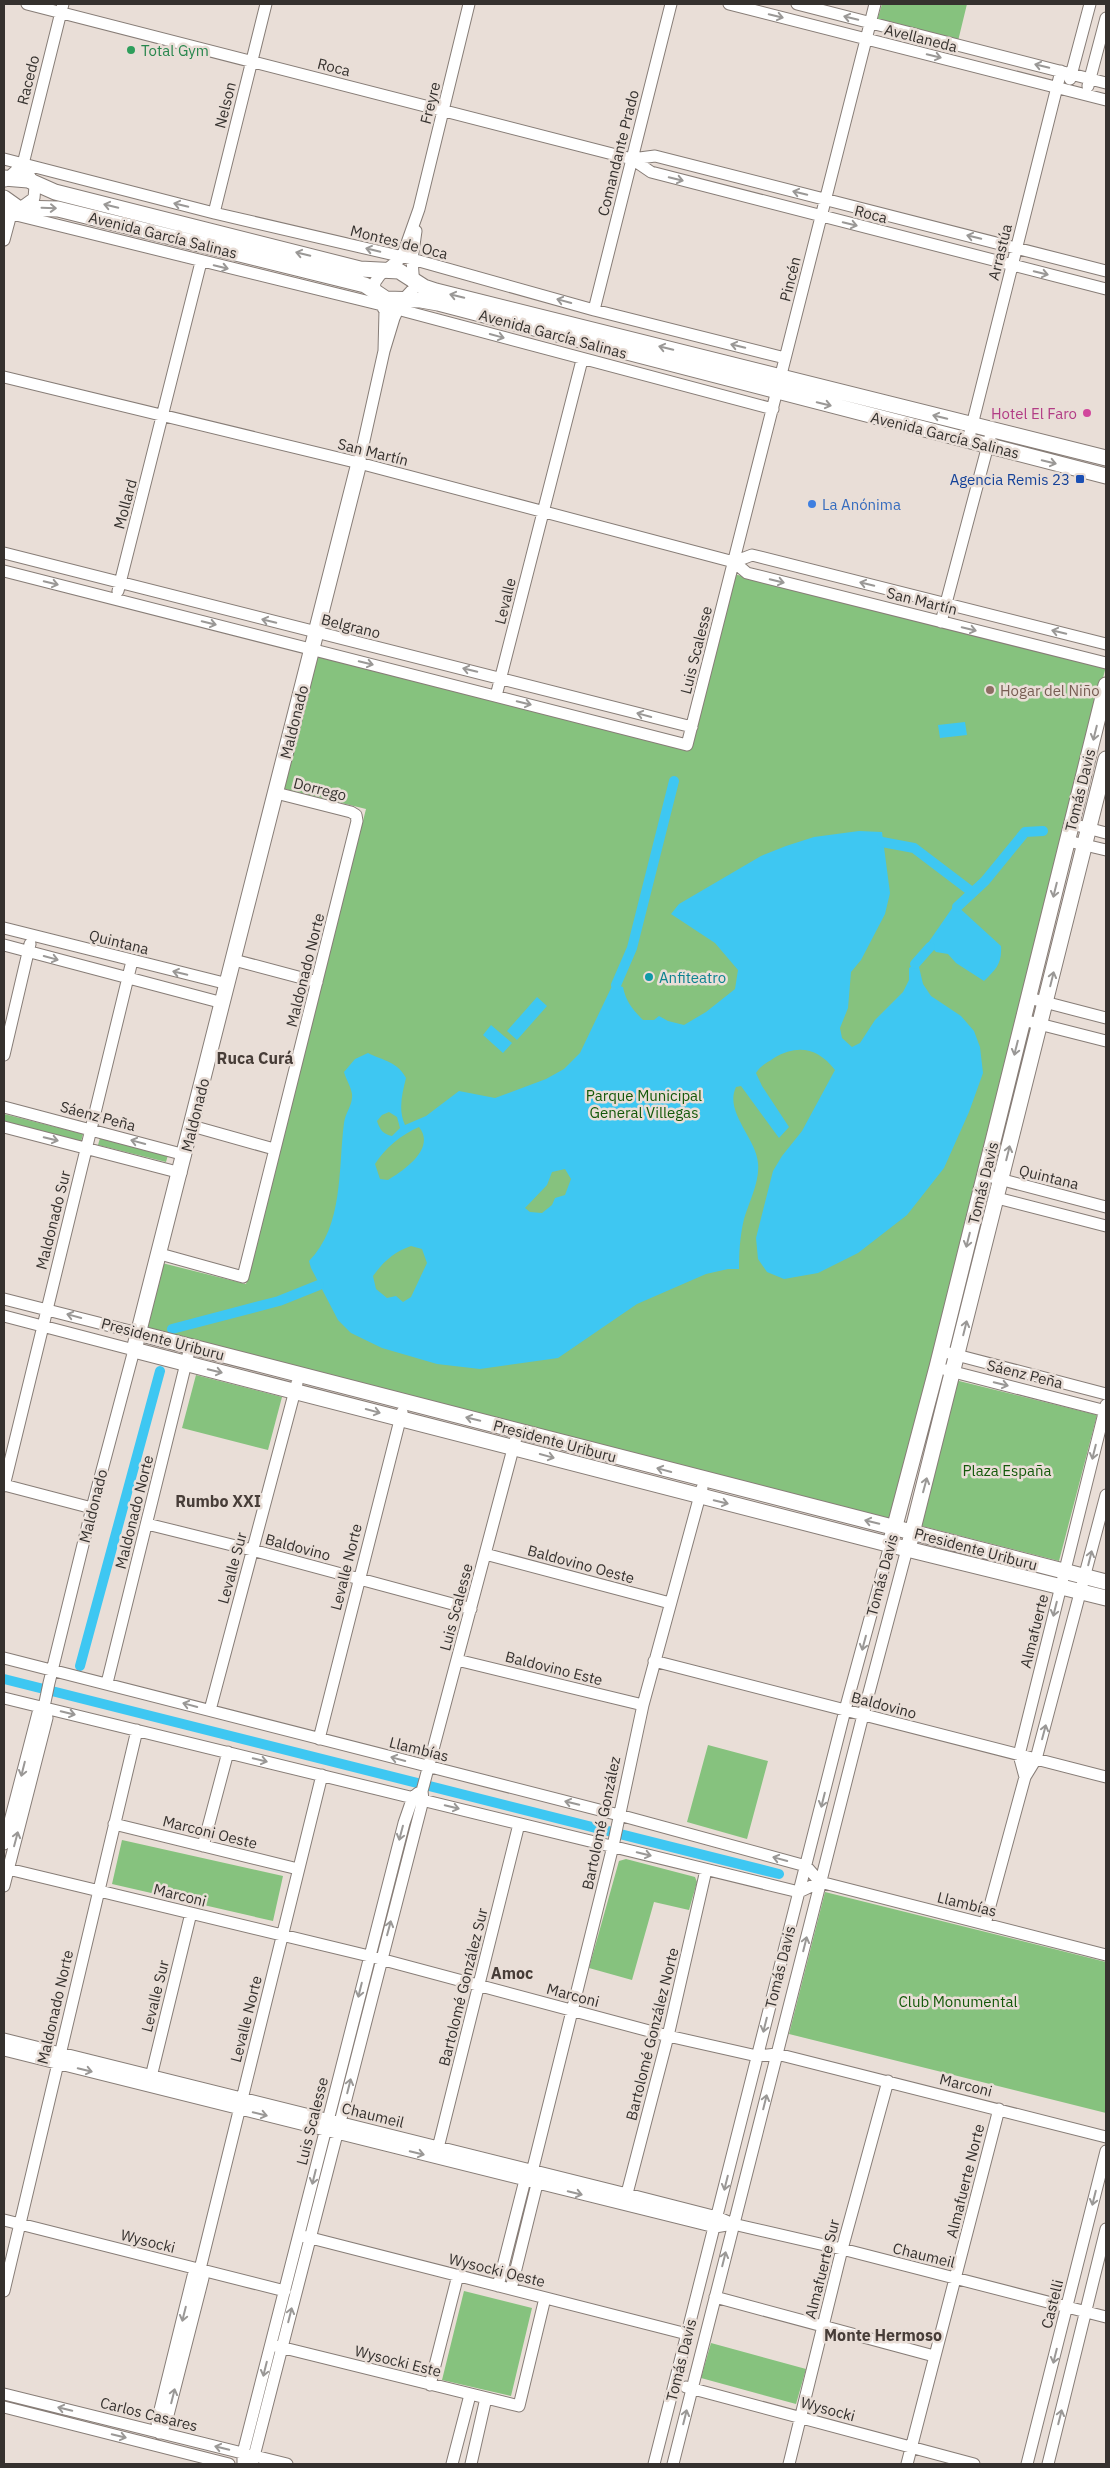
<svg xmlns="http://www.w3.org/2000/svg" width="1110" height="2468" viewBox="0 0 1110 2468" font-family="'IBM Plex Sans',sans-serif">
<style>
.green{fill:#86c27e}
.water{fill:#3ec7f2;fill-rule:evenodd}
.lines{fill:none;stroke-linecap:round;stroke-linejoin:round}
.canal{stroke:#3ec7f2;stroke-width:10}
.street-casing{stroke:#877d77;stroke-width:13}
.secondary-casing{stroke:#877d77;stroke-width:17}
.street{stroke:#fff;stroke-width:11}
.secondary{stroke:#fff;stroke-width:15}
.oneway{stroke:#9a9896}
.leisure-dot{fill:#2e9e5b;stroke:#e9ded7;stroke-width:2}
.hotel-dot{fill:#d1479c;stroke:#e9ded7;stroke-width:2}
.transit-dot{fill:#1a4fb4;stroke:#e9ded7;stroke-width:2}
.shop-dot{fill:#3f7fe0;stroke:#e9ded7;stroke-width:2}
.education-dot{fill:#8d6e63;stroke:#e9ded7;stroke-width:2}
.culture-dot{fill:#0f9aa8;stroke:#e9ded7;stroke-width:2}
.labels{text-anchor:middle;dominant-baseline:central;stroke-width:5;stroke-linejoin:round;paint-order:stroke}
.street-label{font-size:15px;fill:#35312e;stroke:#e9ded7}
.leisure-label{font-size:15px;fill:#27864d;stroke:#e9ded7;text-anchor:start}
.hotel-label{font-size:15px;fill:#b23c85;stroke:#e9ded7;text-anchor:end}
.transit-label{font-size:15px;fill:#164399;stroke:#e9ded7;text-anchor:end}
.shop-label{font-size:15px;fill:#366cbe;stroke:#e9ded7;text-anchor:start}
.education-label{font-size:15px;fill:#785e54;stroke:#e9ded7;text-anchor:start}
.culture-label{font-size:15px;fill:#0d838f;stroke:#e9ded7;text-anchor:start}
.park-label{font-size:15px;fill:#14590a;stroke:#e9ded7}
.neighbourhood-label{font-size:16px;font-weight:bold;fill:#473d38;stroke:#e9ded7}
</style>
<rect width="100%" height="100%" fill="#e9ded7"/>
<!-- green -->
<path class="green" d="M882 4H967L958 41 877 21Z
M734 574 1106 666 892 1523 146 1328 162 1263 246 1284 366 809 281 788 315 655 689 749Z
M4 1114 83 1134 81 1142 4 1122Z
M100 1138 168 1155 166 1162 98 1145Z
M196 1375 282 1397 268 1450 182 1428Z
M955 1380 1097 1415 1059 1561 918 1525Z
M708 1745 768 1761 747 1839 687 1822Z
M122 1840 283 1876 273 1921 112 1884Z
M626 1859 695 1877 697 1882 689 1910 654 1902 632 1980 589 1968 619 1861Z
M825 1892 1106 1962V2113L789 2034Z
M464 2291 532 2308 511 2396 442 2380Z
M711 2343 806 2369 796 2404 701 2378Z"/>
<!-- water -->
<path class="water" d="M965 722 967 735 940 738 938 725Z
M859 831 882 832 890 893 885 914 861 960 851 972 848 1008 840 1028 842 1038 852 1047 860 1043 875 1020 903 992 909 980V968L915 964 919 967 923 984 931 996 961 1016 974 1031 980 1047 983 1073 969 1112 944 1168 907 1215 858 1253 818 1273 784 1279 767 1272 758 1259 756 1238 773 1171 782 1156 802 1131 835 1070C818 1048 798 1044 774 1058 767 1063 761 1065 756 1073L762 1086 789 1127 779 1138 741 1086 736 1087C724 1112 756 1138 758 1163 760 1181 749 1202 744 1219 740 1236 739 1252 739 1269H728L706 1274 637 1304 558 1358 480 1369 437 1364 382 1348 351 1333 338 1320 311 1268 309 1261C344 1226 338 1168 344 1123 345 1113 353 1105 352 1094 351 1087 346 1079 344 1072L355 1059 368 1053C384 1061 398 1062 406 1078 402 1094 398 1110 405 1125L426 1116 459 1091 495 1098 546 1079 564 1069 580 1053 613 984 623 987C626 1002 633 1010 643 1020H654L659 1016 668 1021 684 1025 706 1012 735 989 738 970 715 943 671 914 679 904 761 856 786 846 814 837ZM389 1112 397 1117 400 1128 392 1136C383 1134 380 1130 377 1121L382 1115ZM419 1127C436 1148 405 1170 388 1180L380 1179 375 1164C384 1149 402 1134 419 1127ZM565 1169 571 1179 565 1195 555 1198 552 1205 542 1213 530 1212 525 1208 547 1185 552 1172ZM411 1246 422 1249 427 1263 411 1297 403 1302 396 1296 387 1298 376 1289 373 1276C384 1261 394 1252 411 1246Z
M955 904 1001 946C1002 964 996 969 984 981L956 963 948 954 936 952 928 943Z
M537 997 547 1006 517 1040 507 1031Z
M491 1025 512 1043 503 1053 483 1035Z"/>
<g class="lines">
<!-- canal -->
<path class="canal" d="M882 842 914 848 972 892
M957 907 985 881 1025 832 1043 831
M915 964 930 947
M616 985 632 948 674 781
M172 1329 279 1301 319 1285
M80 1666 160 1371
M4 1679 779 1874"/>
<!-- street casing -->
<g class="street-casing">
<path id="street" d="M27 4 632 159 655 156 1106 271
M729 4 1106 100
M797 4 1106 83
M1070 79 1090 4
M1088 86 1106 18
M4 159 214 213 412 259 594 310 785 358
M632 159 651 172 1106 289
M23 164 63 4
M5 181 23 164 35 186 34 198 19 209
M4 212 382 305 773 409
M214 213 266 4
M4 240 11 214 8 208
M594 310 671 4
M384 351 385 311 374 293 375 282 380 275 402 257 419 209 469 4
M4 377 359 463 734 562 747 573 1106 663
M968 441 1061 71
M359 463 384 351 394 318 402 301 414 288 412 259 416 231
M4 553 692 727
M734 562 752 555 1106 644
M4 571 687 745 875 4
M118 591 201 262
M941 622 992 430
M496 696 582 360
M1072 824 1106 833
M1068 841 1106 850
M4 928 228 984
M4 945 223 1003
M234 960 317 982
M1029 998 1106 1018
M1023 1020 1106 1041
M4 1055 30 944
M4 1107 185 1155
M192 1126 274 1149
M4 1127 181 1173
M984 1175 1106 1207
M997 1198 1106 1226
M160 1254 243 1277 357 821 356 815 351 812 276 793
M4 1299 138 1333
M4 1316 134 1350 92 1508 49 1683 44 1707 47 1718 4 1886
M941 1351 1106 1394
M946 1370 1106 1411
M4 1485 92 1508
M4 1486 132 961
M147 1524 252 1550 471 1609
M485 1554 670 1603
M4 1658 619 1815 806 1866 820 1882 1106 1955
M457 1660 643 1705
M654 1661 1106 1777
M107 1683 190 1347
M4 1698 799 1892 820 1882
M210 1710 297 1383
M319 1739 402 1412
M1025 1777 1019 1755 1106 1405
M114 1824 298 1869
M4 1844 38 1713 44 1707
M203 1846 228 1752
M4 1868 369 1956 668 2036 757 2056 777 2054 1106 2137
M985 1924 1025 1777 1036 1759 1106 1495
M4 2039 627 2194 717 2217 733 2224 715 2227 4 2050
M150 2081 191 1913
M437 2152 519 1824
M625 2201 668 2036 706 1870
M4 2220 285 2291
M733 2224 842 2249 1106 2317
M303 2236 687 2334
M200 2269 203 2278 166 2423 159 2433 157 2422 193 2276 200 2269 322 1775
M498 2286 525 2180 532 2172 613 1846 643 1705 702 1488
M511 2289 537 2184 535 2178
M4 2291 137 1730
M715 2297 934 2356
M276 2346 519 2406 545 2298
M430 2385 458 2275
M686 2387 974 2464
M4 2394 287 2464
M4 2407 229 2464
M243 2464V2453L404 1823 413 1797 418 1793
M252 2464 423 1800 422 1791 518 1430
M452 2464 470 2395
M471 2464 486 2398
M654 2464 845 1710 890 1545
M673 2464 863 1715 907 1549
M789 2464 842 2249 888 2081
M907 2464 999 2109
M1027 2464 1106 2151
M1048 2464 1106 2229"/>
</g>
<!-- secondary casing -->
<g class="secondary-casing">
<path id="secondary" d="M4 178 28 180 55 192 360 269 399 271 424 287 436 291 1106 458
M4 198 18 208 58 209 365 285 386 299 421 300 438 303 1106 476
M359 463 134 1350 907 1549 1106 1598
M138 1333C460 1418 783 1500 1106 1582
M892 1537 937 1367 1106 685
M910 1541 1106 759"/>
</g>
<!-- street -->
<use href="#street" class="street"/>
<!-- secondary -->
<use href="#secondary" class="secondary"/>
</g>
<!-- one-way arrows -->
<defs><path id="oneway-shaft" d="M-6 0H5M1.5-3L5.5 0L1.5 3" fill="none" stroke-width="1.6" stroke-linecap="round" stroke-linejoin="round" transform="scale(1.25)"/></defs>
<g class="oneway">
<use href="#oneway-shaft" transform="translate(776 16) rotate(14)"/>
<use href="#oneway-shaft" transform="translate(851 18) rotate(-166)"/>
<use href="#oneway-shaft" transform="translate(934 56) rotate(14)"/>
<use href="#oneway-shaft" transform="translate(1042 66) rotate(-166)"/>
<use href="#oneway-shaft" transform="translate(676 179) rotate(14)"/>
<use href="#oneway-shaft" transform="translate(800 193) rotate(-166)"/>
<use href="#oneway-shaft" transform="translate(181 205) rotate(-166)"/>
<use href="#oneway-shaft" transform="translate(111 206) rotate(-166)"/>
<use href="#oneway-shaft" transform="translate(49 208) rotate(2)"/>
<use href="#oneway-shaft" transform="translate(850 224) rotate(14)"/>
<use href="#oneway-shaft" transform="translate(974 237) rotate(-166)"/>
<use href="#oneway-shaft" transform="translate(373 250) rotate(-167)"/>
<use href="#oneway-shaft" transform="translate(303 254) rotate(-166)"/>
<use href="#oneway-shaft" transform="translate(221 267) rotate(13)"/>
<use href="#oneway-shaft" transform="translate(1041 273) rotate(14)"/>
<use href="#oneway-shaft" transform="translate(457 296) rotate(-166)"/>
<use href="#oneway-shaft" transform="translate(564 301) rotate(-165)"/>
<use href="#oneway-shaft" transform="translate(497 336) rotate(15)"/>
<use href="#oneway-shaft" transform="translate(738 346) rotate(-166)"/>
<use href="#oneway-shaft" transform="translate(666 348) rotate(-166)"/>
<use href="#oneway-shaft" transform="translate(824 404) rotate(14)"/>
<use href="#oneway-shaft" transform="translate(940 417) rotate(-166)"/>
<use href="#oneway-shaft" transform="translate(1049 462) rotate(14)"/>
<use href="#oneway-shaft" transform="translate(777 581) rotate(14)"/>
<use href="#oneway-shaft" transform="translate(51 583) rotate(14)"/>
<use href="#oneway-shaft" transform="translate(867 584) rotate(-166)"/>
<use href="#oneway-shaft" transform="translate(269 621) rotate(-166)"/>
<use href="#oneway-shaft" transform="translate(209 623) rotate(14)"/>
<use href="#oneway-shaft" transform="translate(969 629) rotate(14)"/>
<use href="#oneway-shaft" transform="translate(1059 632) rotate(-166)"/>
<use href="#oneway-shaft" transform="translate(366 663) rotate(14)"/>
<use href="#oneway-shaft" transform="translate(470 670) rotate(-166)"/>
<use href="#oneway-shaft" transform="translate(524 703) rotate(14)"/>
<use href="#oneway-shaft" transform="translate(644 715) rotate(-165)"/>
<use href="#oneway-shaft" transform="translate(1095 733) rotate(104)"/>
<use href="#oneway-shaft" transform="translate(1055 890) rotate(104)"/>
<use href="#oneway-shaft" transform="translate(51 958) rotate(15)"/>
<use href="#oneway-shaft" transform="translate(180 973) rotate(-167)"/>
<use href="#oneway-shaft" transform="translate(1052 979) rotate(-76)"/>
<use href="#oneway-shaft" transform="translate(1016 1048) rotate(104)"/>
<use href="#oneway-shaft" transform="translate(51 1139) rotate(14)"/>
<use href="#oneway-shaft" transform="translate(138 1142) rotate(-165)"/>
<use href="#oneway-shaft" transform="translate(1008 1153) rotate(-76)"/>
<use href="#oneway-shaft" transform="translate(968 1240) rotate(104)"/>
<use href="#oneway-shaft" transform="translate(74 1316) rotate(-165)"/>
<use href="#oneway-shaft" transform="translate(965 1328) rotate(-76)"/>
<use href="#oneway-shaft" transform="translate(215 1371) rotate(14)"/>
<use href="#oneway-shaft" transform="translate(1001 1384) rotate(14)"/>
<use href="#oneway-shaft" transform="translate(373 1411) rotate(15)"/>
<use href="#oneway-shaft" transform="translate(473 1419) rotate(-166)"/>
<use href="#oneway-shaft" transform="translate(1094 1452) rotate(104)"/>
<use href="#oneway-shaft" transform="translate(547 1456) rotate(15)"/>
<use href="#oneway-shaft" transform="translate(664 1470) rotate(-165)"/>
<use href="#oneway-shaft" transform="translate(925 1485) rotate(-75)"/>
<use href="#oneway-shaft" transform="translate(721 1502) rotate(14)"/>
<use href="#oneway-shaft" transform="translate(872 1522) rotate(-166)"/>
<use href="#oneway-shaft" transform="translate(1090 1558) rotate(-76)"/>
<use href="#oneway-shaft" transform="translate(1055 1609) rotate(104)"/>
<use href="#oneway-shaft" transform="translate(864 1643) rotate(105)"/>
<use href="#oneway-shaft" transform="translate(190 1705) rotate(-165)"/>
<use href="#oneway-shaft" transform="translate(68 1713) rotate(13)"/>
<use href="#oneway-shaft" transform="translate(1044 1732) rotate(-75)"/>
<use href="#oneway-shaft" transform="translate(398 1759) rotate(-165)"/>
<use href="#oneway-shaft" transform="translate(260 1760) rotate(14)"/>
<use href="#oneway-shaft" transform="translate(23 1769) rotate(104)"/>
<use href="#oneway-shaft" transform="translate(823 1800) rotate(104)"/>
<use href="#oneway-shaft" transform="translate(572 1803) rotate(-166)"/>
<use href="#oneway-shaft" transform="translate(452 1807) rotate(14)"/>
<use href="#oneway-shaft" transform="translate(401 1833) rotate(105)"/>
<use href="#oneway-shaft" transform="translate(16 1839) rotate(-75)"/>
<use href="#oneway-shaft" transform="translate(644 1854) rotate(14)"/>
<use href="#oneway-shaft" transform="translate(780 1859) rotate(-165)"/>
<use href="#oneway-shaft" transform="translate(389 1928) rotate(-75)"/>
<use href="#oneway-shaft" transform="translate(805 1944) rotate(-76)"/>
<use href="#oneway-shaft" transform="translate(360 1990) rotate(104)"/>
<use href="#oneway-shaft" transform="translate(765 2025) rotate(104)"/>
<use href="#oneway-shaft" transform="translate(85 2070) rotate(14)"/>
<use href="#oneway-shaft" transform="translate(349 2086) rotate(-76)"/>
<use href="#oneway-shaft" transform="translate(765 2102) rotate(-76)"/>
<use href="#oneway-shaft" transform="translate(260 2114) rotate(14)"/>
<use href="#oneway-shaft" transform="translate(417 2153) rotate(14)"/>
<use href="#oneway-shaft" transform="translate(314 2177) rotate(104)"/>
<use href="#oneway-shaft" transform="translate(726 2183) rotate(104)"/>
<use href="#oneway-shaft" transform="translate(575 2193) rotate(14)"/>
<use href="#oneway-shaft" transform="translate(1094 2198) rotate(104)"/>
<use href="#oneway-shaft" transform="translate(724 2259) rotate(-76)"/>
<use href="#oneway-shaft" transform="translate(184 2314) rotate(104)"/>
<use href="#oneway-shaft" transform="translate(290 2315) rotate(-76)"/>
<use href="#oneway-shaft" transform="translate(1055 2356) rotate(104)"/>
<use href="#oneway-shaft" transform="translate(265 2369) rotate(104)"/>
<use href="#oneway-shaft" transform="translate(173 2396) rotate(-76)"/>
<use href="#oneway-shaft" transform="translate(65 2409) rotate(-166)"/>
<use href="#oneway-shaft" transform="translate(685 2417) rotate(-76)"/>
<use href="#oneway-shaft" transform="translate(1060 2417) rotate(-76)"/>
<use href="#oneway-shaft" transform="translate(119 2436) rotate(14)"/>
<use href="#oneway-shaft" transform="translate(222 2448) rotate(-166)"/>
</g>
<!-- markers -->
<circle class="leisure-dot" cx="131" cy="50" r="5"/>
<circle class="hotel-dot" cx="1087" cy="413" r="5"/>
<rect class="transit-dot" x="1075" y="474" width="10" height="10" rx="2.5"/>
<circle class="shop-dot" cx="812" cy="504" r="5"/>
<circle class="education-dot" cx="990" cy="690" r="5"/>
<circle class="culture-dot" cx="649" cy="977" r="5"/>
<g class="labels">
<!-- street labels -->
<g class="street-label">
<text transform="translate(921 38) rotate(14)">Avellaneda</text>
<text transform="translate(334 67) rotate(14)">Roca</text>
<text transform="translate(28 80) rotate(-76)">Racedo</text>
<text transform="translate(430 103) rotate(-76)">Freyre</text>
<text transform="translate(225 105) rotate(-76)">Nelson</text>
<text transform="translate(618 153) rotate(-76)">Comandante Prado</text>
<text transform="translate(871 214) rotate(14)">Roca</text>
<text transform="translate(163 235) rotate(14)">Avenida García Salinas</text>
<text transform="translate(399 242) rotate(14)">Montes de Oca</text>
<text transform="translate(1000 252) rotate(-76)">Arrastúa</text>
<text transform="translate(790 279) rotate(-76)">Pincén</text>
<text transform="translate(553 334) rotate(15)">Avenida García Salinas</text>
<text transform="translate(945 435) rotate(14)">Avenida García Salinas</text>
<text transform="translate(373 452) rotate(14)">San Martín</text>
<text transform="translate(125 504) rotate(-75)">Mollard</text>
<text transform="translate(505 601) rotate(-76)">Levalle</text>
<text transform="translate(922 601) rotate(14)">San Martín</text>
<text transform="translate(351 626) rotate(14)">Belgrano</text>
<text transform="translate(696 650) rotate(-76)">Luis Scalesse</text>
<text transform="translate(294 722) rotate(-76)">Maldonado</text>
<text transform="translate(320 789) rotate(14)">Dorrego</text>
<text transform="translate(1080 790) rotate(-76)">Tomás Davis</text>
<text transform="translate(119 942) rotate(14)">Quintana</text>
<text transform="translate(305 970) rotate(-76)">Maldonado Norte</text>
<text transform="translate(195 1115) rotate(-76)">Maldonado</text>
<text transform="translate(98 1116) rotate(15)">Sáenz Peña</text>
<text transform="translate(1049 1177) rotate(14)">Quintana</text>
<text transform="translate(983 1183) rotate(-76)">Tomás Davis</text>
<text transform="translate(53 1220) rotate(-76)">Maldonado Sur</text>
<text transform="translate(163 1339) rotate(15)">Presidente Uriburu</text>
<text transform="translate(1025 1374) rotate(14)">Sáenz Peña</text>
<text transform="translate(555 1441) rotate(15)">Presidente Uriburu</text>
<text transform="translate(93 1506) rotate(-76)">Maldonado</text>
<text transform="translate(134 1512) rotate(-76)">Maldonado Norte</text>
<text transform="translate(298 1547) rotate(15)">Baldovino</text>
<text transform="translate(976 1549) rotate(15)">Presidente Uriburu</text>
<text transform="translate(581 1564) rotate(15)">Baldovino Oeste</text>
<text transform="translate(346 1567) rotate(-76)">Levalle Norte</text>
<text transform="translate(232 1568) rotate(-75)">Levalle Sur</text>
<text transform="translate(882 1575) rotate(-75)">Tomás Davis</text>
<text transform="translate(456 1607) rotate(-75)">Luis Scalesse</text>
<text transform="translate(1034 1631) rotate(-76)">Almafuerte</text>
<text transform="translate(554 1668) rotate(14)">Baldovino Este</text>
<text transform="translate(884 1705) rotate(15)">Baldovino</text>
<text transform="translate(419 1749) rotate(14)">Llambías</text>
<text transform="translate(601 1823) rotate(-78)">Bartolomé González</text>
<text transform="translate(210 1832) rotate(14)">Marconi Oeste</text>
<text transform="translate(180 1895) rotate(14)">Marconi</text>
<text transform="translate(967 1904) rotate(14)">Llambías</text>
<text transform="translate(780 1967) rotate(-76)">Tomás Davis</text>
<text transform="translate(463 1987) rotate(-76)">Bartolomé González Sur</text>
<text transform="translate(573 1995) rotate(15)">Marconi</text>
<text transform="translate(155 1996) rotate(-76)">Levalle Sur</text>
<text transform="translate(55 2007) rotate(-77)">Maldonado Norte</text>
<text transform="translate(246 2019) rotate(-76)">Levalle Norte</text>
<text transform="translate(652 2034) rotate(-76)">Bartolomé González Norte</text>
<text transform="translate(966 2085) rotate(14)">Marconi</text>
<text transform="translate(373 2115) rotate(14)">Chaumeil</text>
<text transform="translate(312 2121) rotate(-76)">Luis Scalesse</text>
<text transform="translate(965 2181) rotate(-76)">Almafuerte Norte</text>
<text transform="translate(148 2241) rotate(14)">Wysocki</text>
<text transform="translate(924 2255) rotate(14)">Chaumeil</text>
<text transform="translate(822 2269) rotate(-76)">Almafuerte Sur</text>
<text transform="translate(497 2270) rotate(14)">Wysocki Oeste</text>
<text transform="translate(1052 2304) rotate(-76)">Castelli</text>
<text transform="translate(681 2360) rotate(-76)">Tomás Davis</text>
<text transform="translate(398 2361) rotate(14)">Wysocki Este</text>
<text transform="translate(828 2409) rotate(15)">Wysocki</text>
<text transform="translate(149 2414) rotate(14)">Carlos Casares</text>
</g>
<!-- leisure labels -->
<g class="leisure-label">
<text x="141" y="50">Total Gym</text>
</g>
<!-- hotel labels -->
<g class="hotel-label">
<text x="1077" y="413">Hotel El Faro</text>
</g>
<!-- transit labels -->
<g class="transit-label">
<text x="1070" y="479">Agencia Remis 23</text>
</g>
<!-- shop labels -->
<g class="shop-label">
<text x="822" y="504">La Anónima</text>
</g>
<!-- education labels -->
<g class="education-label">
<text x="1000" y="690">Hogar del Niño</text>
</g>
<!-- culture labels -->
<g class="culture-label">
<text x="659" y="977">Anfiteatro</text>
</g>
<!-- park labels -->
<g class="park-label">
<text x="644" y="1095">Parque Municipal<tspan x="644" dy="17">General Villegas</tspan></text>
<text x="1007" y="1470">Plaza España</text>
<text x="958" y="2001">Club Monumental</text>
</g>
<!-- neighbourhood labels -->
<g class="neighbourhood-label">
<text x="255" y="1058">Ruca Curá</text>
<text x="218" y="1501">Rumbo XXI</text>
<text x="512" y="1973">Amoc</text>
<text x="883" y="2335">Monte Hermoso</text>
</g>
</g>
<!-- border -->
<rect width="1110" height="2468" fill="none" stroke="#35312e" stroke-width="10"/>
</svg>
